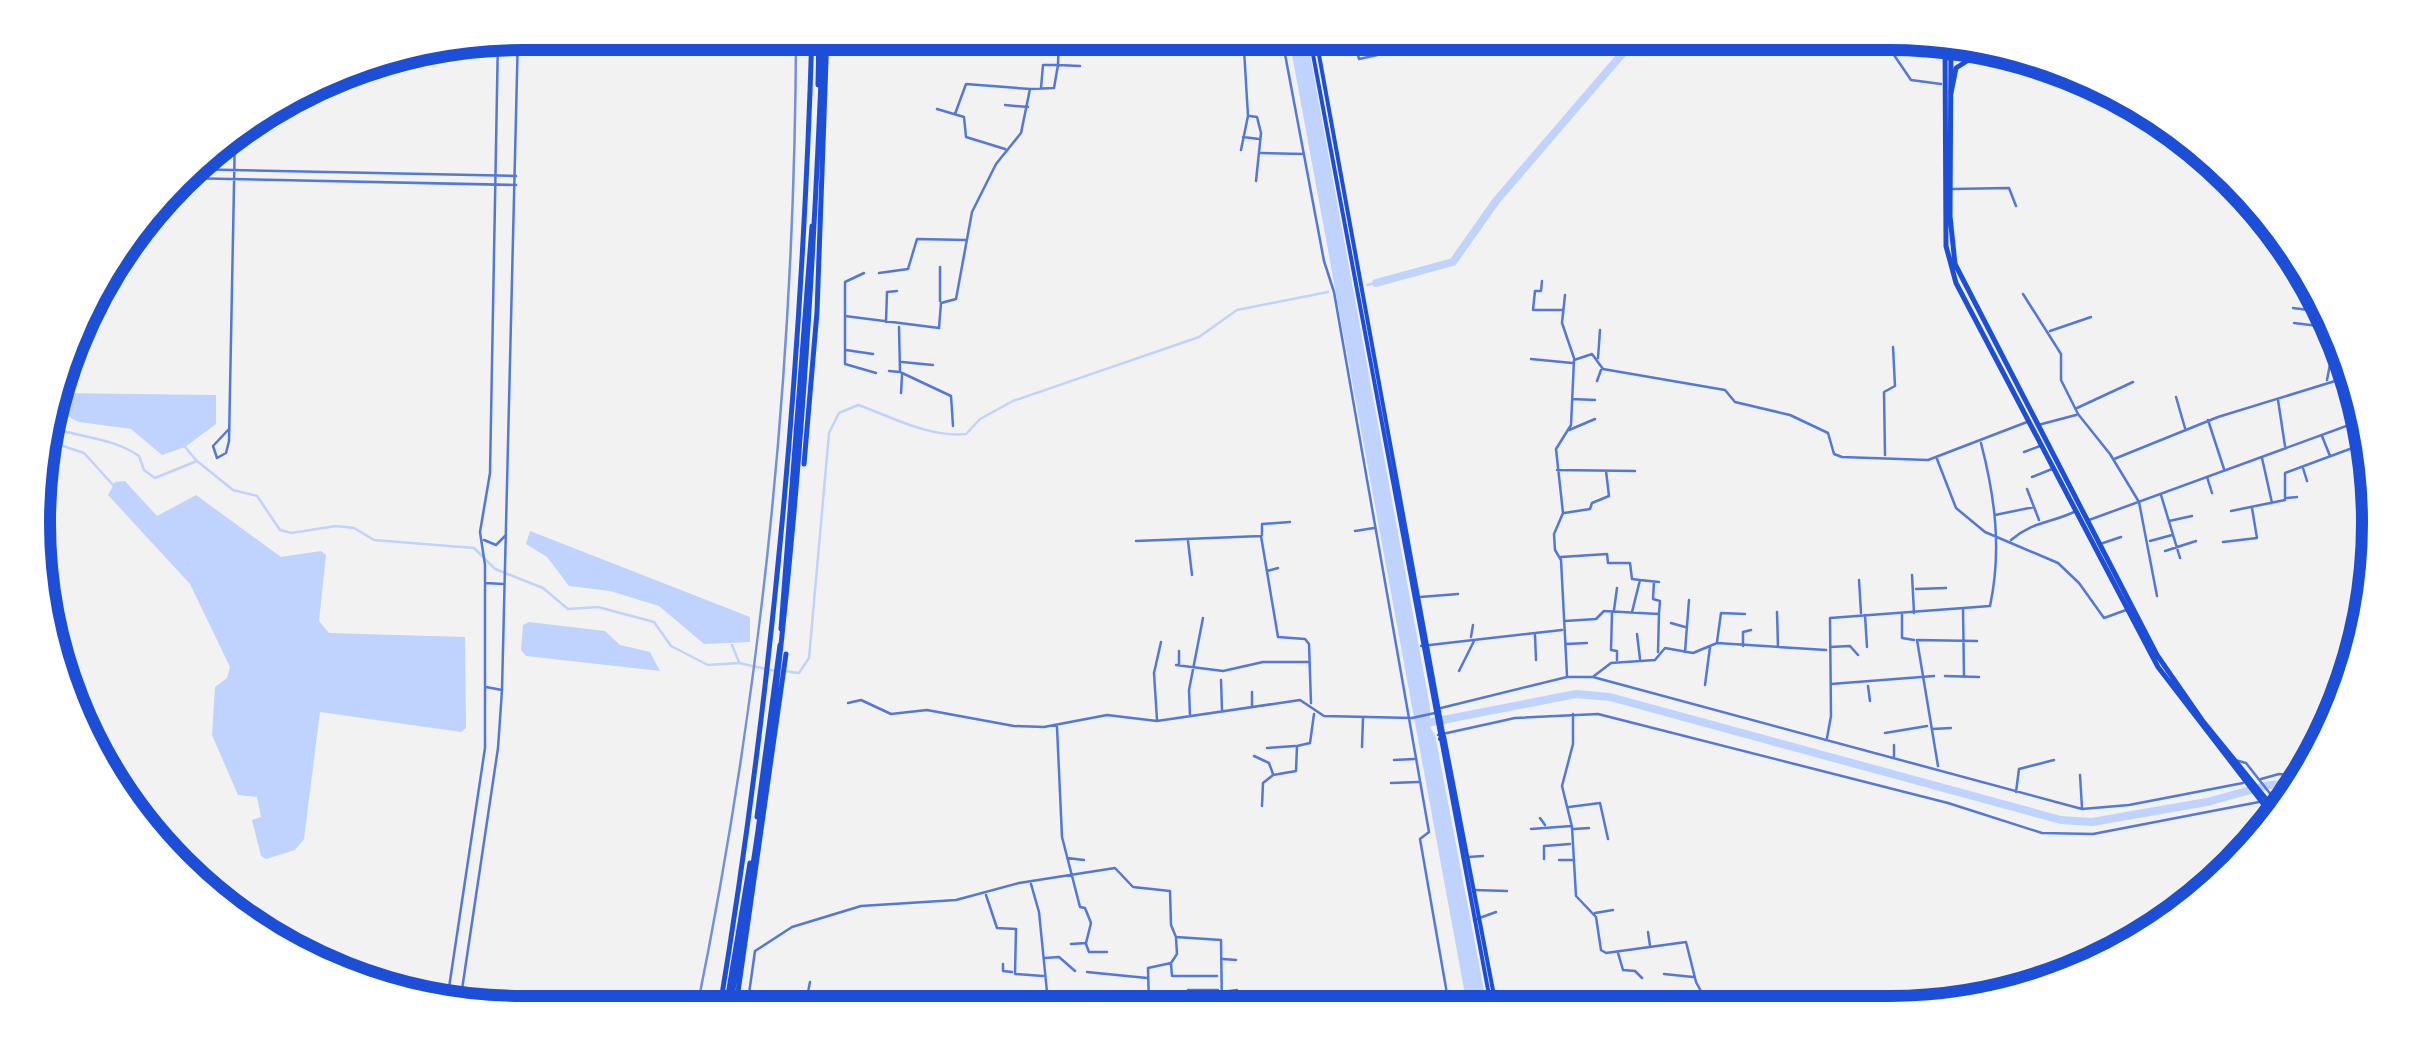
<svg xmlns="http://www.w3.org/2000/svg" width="2412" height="1046" viewBox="0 0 2412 1046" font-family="Mulish,sans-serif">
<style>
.water{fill:#bfd3fe}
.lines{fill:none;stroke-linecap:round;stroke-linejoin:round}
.stream{stroke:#bfd3fe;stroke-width:2.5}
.river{stroke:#bfd3fe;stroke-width:8}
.minor{stroke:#5277de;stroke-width:2.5}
.tertiary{stroke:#5277de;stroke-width:2.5}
.primary{stroke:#1d4ed8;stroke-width:4}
.trunk{stroke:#1d4ed8;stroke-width:5}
.motorway{stroke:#1d4ed8;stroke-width:5}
.rail{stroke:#7290e2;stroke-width:2.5}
.rim{fill:none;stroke:#1d4ed8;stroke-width:12}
</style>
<rect width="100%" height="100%" fill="#f2f2f2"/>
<!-- water -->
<path class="water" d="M1288 33H1306L1430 707V727L1435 735 1488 1011H1468Z
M55 393 216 395V424L185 447 162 455 131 429 79 422 49 407Z
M125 481 157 516 196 495 281 557 321 551 326 555 319 621 329 633 465 637 466 728 461 732 320 712 304 839 295 850 266 859 261 856 252 820 261 817 257 797 238 795 212 735 215 687 227 678 230 667 190 584 108 495 115 482Z
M530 531 750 617V642L704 644 659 606 610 591 569 586 547 557 526 544Z
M529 622 605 631 620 645 650 652 660 671 526 656 521 650 523 625Z"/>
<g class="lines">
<!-- stream -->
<path class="stream" d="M1367 285 1376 283
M43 425C75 437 112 437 139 456L144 470 155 478 197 461 233 490 257 496 280 530 291 533 336 526 354 528 374 540 474 548 495 569 543 588 568 609 598 607 654 622 671 646 708 665 739 663 775 671
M42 439 84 453 113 485
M185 447 196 460
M732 645 739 662
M783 671 799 673 809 658 829 433 839 413 858 405C890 416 929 438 966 434L980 419 1013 401 1199 337 1237 310 1328 292"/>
<!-- river -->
<path class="river" d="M1376 283 1453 262 1496 201 1640 33
M1422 724 1576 694 1610 697 2061 820 2092 822 2207 802 2269 785 2303 783"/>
<!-- minor -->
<path class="minor" d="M1216 33 1220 43
M1281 33 1324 261 1334 292 1429 832 1420 839 1450 1011
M1353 33 1359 59 1432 43
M1384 33 1389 50
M1879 33 1911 80 1941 84
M1318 43 1369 33
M1041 88 1043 65H1058L1059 33
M1005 105 1028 107
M937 109 964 117 966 137 1005 149
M955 114 966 84 1030 89
M1250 116 1257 117 1261 133 1256 181
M1243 137 1259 139
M1241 150 1248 116 1243 33
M1261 153 1303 154
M187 169 516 176
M180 178 516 185
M1951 189 2009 188 2016 206
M940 267V301
M864 273 845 282V364L876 373
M879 273 908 269 917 239 966 240
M1542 281 1541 291H1535L1533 310H1562
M2023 294 2061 354V380L2078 414 2110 454 2139 502 2157 596
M1565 295 1562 323 1574 358
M2293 308 2331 313
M845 316 939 328 941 303 956 299 972 212 996 164 1021 133 1030 89 1054 88 1058 65 1080 66
M886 322 887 292 897 291
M2294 323 2335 328
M2050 331 2091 317
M846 350 873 354
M1598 358 1600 330
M1531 359 1572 363
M902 362 933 365
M889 371 900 372 899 327
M900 372 951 396 953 426
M2327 380 2336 333
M1597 381 1601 370
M901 393 902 375
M2176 397 2185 428
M1572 399 1595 400
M2278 400 2285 446
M2077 408 2133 382
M2208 420 2224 469
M2360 424 2365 441
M2038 425 2076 415
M229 429 213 446 217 458 226 453 229 441 235 134
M1569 430 1595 419
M2322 436 2330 456
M2024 452 2040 446
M1885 455 1884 392 1895 386 1893 347
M2262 458 2272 503
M1937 459 1956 508 1985 532 2058 563 2079 583 2104 618 2126 610
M2114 459 2218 417 2348 377
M2303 468 2307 481
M1557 470 1635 471
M2032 477 2052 469
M2207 477 2212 493
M2027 489 2039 520
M2161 495 2180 558
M2287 498 2297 497
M2231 511 2285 500V473L2366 443
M1564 513 1590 509 1592 503 1609 496 1606 471
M1995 515 2034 507
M2169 521 2192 516
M1355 531 1374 528
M1262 535V524L1290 522
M2011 540C2034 521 2048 524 2074 512
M1136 541 1261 536 1278 637 1305 639 1309 644 1311 703
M1188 541 1192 575
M2150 541 2172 535
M2223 542 2257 538 2252 508
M2100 544 2121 537
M2165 551 2196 541
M1561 557 1607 554 1608 563H1630L1632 579 1640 580
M1267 571 1278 568
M1912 575 1914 613
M1859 580 1861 613
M1654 582 1653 599 1660 601 1659 613
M1916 589 1946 588
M1420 597 1458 594
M1963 609 1964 677
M1614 610 1617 588
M1632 612 1640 580 1659 582
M1777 612 1778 647
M1612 613 1611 650 1617 651V660
M1902 613V638L1914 640
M1865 615 1867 647
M1565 621 1596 619 1604 611 1659 614 1658 652
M1671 623 1685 627
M1637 634 1640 659
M1535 635 1536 660
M1471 637 1473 625
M1717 642 1721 613 1745 614
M1566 644 1587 643
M1421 646 1562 630
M1743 646V632L1751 630
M1830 647 1850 646 1858 655
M1685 652 1689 600
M1179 664V651
M1176 665 1223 671 1263 662H1309
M1459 671 1474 641
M1567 675 1561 560 1555 550 1554 534 1563 513 1556 449 1571 425 1574 360 1592 354 1603 369 1725 390 1735 402 1790 415 1828 433 1834 454 1842 457 1928 460 2027 422
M1594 676 1611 663 1655 660 1665 648 1693 653 1717 643 1826 650
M1945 676 1979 677
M1221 680 1222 710
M1831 684 1934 676
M1705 685 1710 647
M1868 686 1870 701
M848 703 861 700 891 714 927 710 1014 726 1044 727 1107 715 1157 721 1300 700 1324 716 1412 718 1435 713
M1252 706V692
M1441 708 1567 677H1593L2082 809 2129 805 2243 783
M1573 714V744L1562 786 1572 827 1576 896 1596 917 1601 950 1606 953 1686 942 1696 982 1711 1010
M1190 715 1189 690 1203 618
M1157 720 1154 673 1161 642
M1057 727 1062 837 1080 907 1085 908 1091 923 1086 943 1071 944
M1932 729 1951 728
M1885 733 1927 726
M1438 735 1515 718 1598 714 1948 803 2042 833 2093 834 2259 802
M1827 738 1831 716 1830 618 1990 606C2002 550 1995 497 1981 443
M1362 747 1363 718
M1267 748 1295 746
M1254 756 1269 763 1273 774
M1894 757V745
M1394 760 1414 759
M2235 760 2246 763 2283 810
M97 764 151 815 166 845
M1938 766 1917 640 1977 641
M2292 773 2313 763
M2080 775 2082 808
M2261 779 2279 774 2306 776
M1391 783 1418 782
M2016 792 2019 769 2054 760
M2271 793 2299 790
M1262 806 1263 783 1273 775 1296 771 1297 746 1310 743 1314 714
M1569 807 1600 803 1608 839
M1540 818 1545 825
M1531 829 1571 826
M1574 829 1589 828
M1468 857 1483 856
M1067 858 1084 860
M1544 859V846L1570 844
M1559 860H1572
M1031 884 1039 912 1049 1012
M1474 890 1507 891
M986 895 997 928 1016 929 1015 974 1043 976
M1595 913 1613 910
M1474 920 1496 912
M1648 932 1650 946
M1086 944 1089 952H1107
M1618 953 1623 970 1635 971 1642 978
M1045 958 1059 957 1075 971
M1223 959 1236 960
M1003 964V971L1012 972
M1171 964 1172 976H1217
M1087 972 1147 978
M1664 974 1693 977
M1188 990H1218
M1221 992 1237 990
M1048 998H1059
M1149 1007 1148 968 1171 963 1177 954 1176 938
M1437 1011 1449 1007
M769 1013 747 1008 755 951 792 927 861 906 956 900 1019 883 1115 868 1133 887 1170 891 1171 925 1176 937 1221 940 1222 1011
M778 1013 805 1007 810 982"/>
<!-- tertiary -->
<path class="tertiary" d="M2089 520 2360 421
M484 540 496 545 506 535
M486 583 503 584
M486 687 502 690
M447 1001 485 748V565L480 532 490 473 498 37
M460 1003 498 748 502 690 518 33"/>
<!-- primary -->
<path class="primary" d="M1309 33 1492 1011
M1315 33 1443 733 1440 739
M1444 736 1497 1011"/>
<!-- trunk -->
<path class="trunk" d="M1945 42 1946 246 1956 283 2158 667 2275 819
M1951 43 1950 216 1955 264 2157 655 2202 720 2279 815"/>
<!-- motorway -->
<path class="motorway" d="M1945 52 1996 50
M1945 58 2032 56
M818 85 819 33
M1951 93 1956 68 1967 61
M804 464 817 312 827 33
M781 629 812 226
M757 817 780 645
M719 1013C773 688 802 361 812 33
M725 1013 750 863
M729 1013C787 688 810 362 823 33
M735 1013 786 654"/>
<!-- rail -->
<path class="rail" d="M696 1013C762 690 795 362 796 33"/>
</g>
<!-- crop -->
<path d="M0 0H2412V1046H0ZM523 50H1889A473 473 0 0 1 2362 523V523A473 473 0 0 1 1889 996H523A473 473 0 0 1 50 523V523A473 473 0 0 1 523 50Z" fill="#fff" fill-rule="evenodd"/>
<path class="rim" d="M523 50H1889A473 473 0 0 1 2362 523V523A473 473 0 0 1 1889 996H523A473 473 0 0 1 50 523V523A473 473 0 0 1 523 50Z"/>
</svg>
